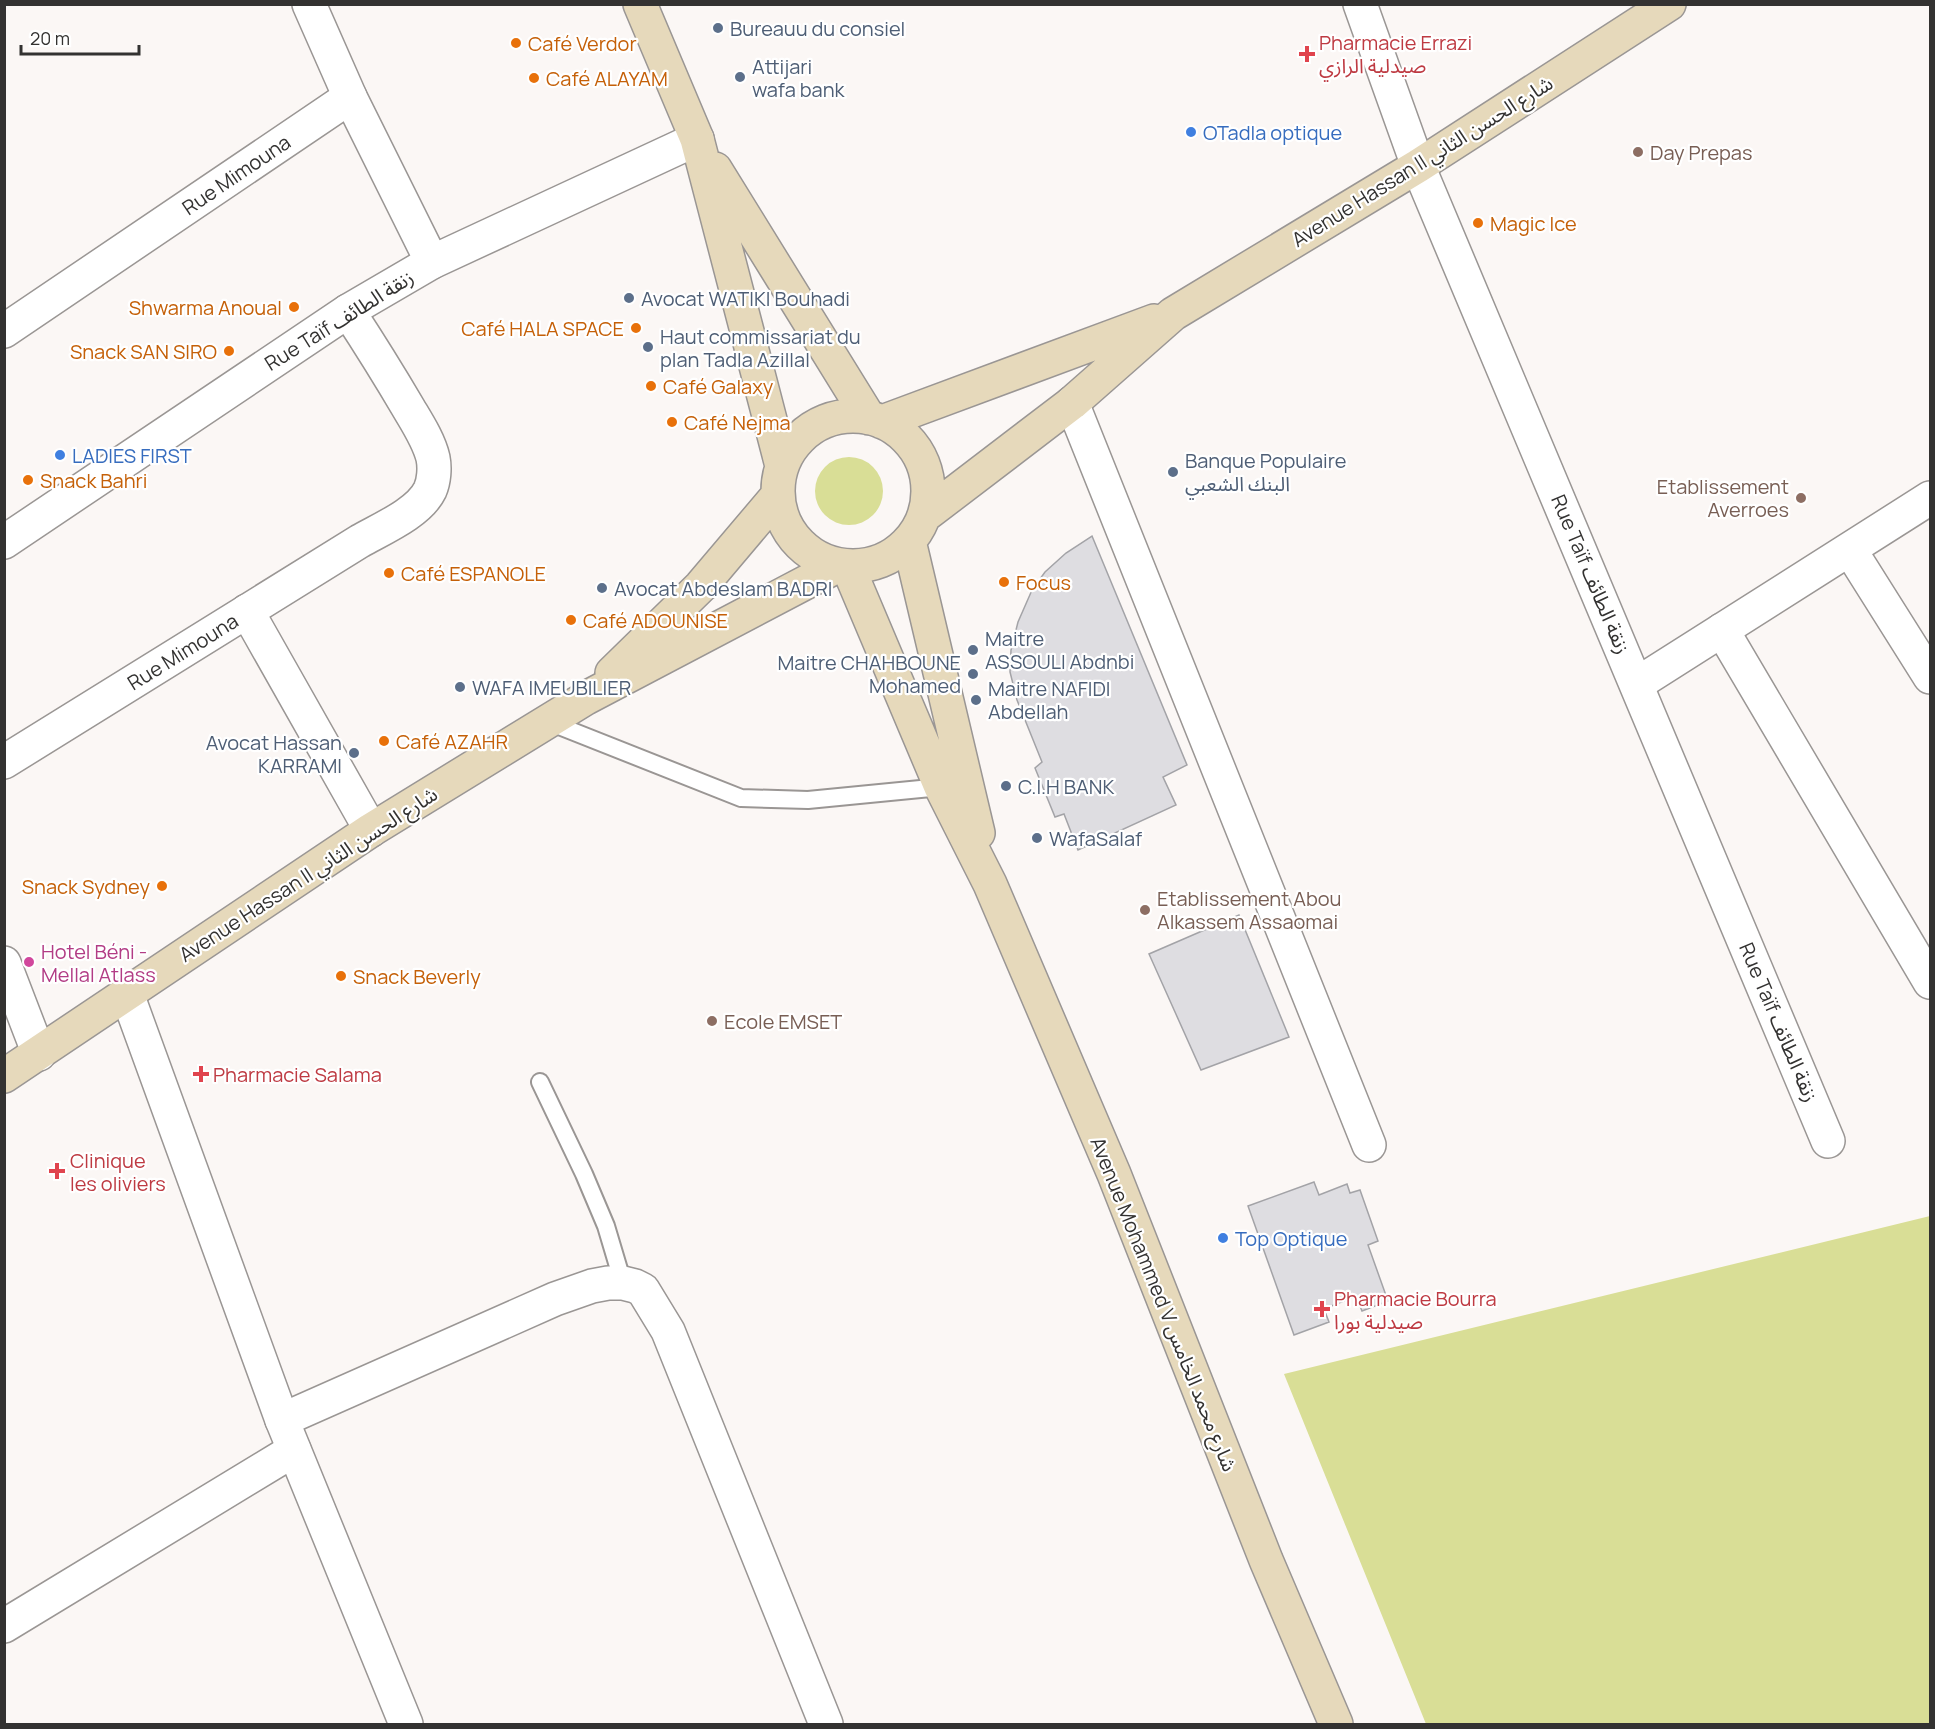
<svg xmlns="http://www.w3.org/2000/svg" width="1935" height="1729" viewBox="0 0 1935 1729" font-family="Manrope,'Noto Sans Arabic',sans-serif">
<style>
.green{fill:#d9de96}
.building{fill:#dedde1;stroke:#a3a3a7;stroke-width:1.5}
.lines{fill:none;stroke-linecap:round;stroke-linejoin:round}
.lane-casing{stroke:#9a9694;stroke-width:20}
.street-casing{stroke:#9a9694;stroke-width:36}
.secondary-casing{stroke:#9a9694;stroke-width:36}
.lane{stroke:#fff;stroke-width:16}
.street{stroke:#fff;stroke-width:33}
.secondary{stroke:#e6d9bb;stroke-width:33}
.service-dot{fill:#5c6f8a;stroke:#fff;stroke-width:2}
.food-dot{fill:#e8710a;stroke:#fff;stroke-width:2}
.health-dot{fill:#e0444e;stroke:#fff;stroke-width:2}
.shop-dot{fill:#3f7fe0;stroke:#fff;stroke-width:2}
.education-dot{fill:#8d6e63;stroke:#fff;stroke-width:2}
.hotel-dot{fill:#d1479c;stroke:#fff;stroke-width:2}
.labels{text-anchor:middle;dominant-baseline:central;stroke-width:4.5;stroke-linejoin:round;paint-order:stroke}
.service-label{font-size:20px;fill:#4e5e75;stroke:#fff;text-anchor:start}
.health-label{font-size:20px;fill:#be3a42;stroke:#fff;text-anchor:start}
.food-label{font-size:20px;fill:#c56008;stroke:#fff;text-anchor:start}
.shop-label{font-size:20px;fill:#366cbe;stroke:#fff;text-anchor:start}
.education-label{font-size:20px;fill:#785e54;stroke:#fff;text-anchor:start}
.street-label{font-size:20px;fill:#333231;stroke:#fff}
.hotel-label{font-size:20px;fill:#b23c85;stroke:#fff;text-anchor:start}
</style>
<rect width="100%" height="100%" fill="#fbf7f5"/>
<!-- green -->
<path class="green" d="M815 491a34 34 0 1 1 68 0a34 34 0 1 1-68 0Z
M1930 1216V1724H1426L1284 1374Z"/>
<!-- building -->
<path class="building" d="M1092 536 1187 765 1163 777 1176 805 1078 850 1064 814 1055 817 1035 768 1042 762 1017 700 1010 672 1011 650 1018 622 1032 590 1045 572 1066 553Z
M1239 915 1289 1037 1201 1070 1149 954Z
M1314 1182 1319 1195 1347 1184 1350 1193 1360 1190 1378 1241 1368 1245 1388 1301 1362 1311 1356 1296 1324 1309 1329 1322 1294 1335 1248 1206Z"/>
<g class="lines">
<!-- lane casing -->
<g class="lane-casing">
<path id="lane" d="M549 722 741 798 808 800 941 787
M540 1082 584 1174 606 1226 623 1283"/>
</g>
<!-- street casing -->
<g class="street-casing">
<g id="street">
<path d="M309 4 350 97 432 262"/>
<path d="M1360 4 1418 166 1828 1141"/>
<path id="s1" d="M4 331 350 97"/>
<path d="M1072 403 1369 1145"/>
<path d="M4 542 348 311 432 262 697 139"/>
<path d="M1850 550 1930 677"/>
<path d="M247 611 371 830"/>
<path d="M1722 630 1930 982"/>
<path d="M1637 684 1930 498"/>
<path id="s2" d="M4 762 360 541C381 529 419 513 430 490 434 481 435 468 433 458 429 441 418 424 409 409 389 375 369 343 348 311"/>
<path d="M4 963 39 1054"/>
<path d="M127 994 282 1420 406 1724"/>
<path d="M282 1420 555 1299 592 1286 608 1283H623L635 1286 643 1290 668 1331 826 1724"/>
<path d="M4 1626 294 1450"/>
</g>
</g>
<!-- secondary casing -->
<g class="secondary-casing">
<path id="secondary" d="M640 4 697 139 782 466
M715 169 869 418
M778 491a75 75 0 1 1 150 0a75 75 0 1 1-150 0Z
M882 422 1154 321
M924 516 1072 403 1173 314 1418 166 1669 4
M909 541 978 833
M848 567 941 787 990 884 1114 1174 1266 1560 1336 1724
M612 673 701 586 778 495
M4 1076 371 830 586 698 839 565"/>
</g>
<!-- lane -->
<use href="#lane" class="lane"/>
<!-- street -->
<use href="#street" class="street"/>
<!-- secondary -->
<use href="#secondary" class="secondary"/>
</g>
<!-- markers -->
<g class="service-dot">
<circle cx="718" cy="28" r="6"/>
<circle cx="740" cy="77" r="6"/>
<circle cx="629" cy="298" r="6"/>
<circle cx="648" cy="347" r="6"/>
<circle cx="1173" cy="472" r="6"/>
<circle cx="602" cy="588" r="6"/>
<circle cx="973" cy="650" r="6"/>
<circle cx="973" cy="674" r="6"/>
<circle cx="460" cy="687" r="6"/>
<circle cx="976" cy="700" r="6"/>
<circle cx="354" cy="753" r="6"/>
<circle cx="1006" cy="786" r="6"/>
<circle cx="1037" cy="838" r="6"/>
</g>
<g class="food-dot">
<circle cx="516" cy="43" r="6"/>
<circle cx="534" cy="78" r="6"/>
<circle cx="1478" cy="223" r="6"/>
<circle cx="294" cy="307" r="6"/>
<circle cx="636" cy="328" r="6"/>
<circle cx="229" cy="351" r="6"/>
<circle cx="651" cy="386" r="6"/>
<circle cx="672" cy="422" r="6"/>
<circle cx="28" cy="480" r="6"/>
<circle cx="389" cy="573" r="6"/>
<circle cx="1004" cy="582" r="6"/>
<circle cx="571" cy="620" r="6"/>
<circle cx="384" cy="741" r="6"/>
<circle cx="162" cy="886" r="6"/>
<circle cx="341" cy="976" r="6"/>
</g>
<g class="health-dot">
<path d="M1304 45h6v6h6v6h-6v6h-6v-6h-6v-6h6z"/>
<path d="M198 1065h6v6h6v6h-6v6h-6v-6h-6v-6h6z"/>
<path d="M54 1162h6v6h6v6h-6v6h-6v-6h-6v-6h6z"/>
<path d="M1319 1300h6v6h6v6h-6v6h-6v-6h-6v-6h6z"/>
</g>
<g class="shop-dot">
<circle cx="1191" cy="132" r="6"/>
<circle cx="60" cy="455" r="6"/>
<circle cx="1223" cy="1238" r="6"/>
</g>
<g class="education-dot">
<circle cx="1638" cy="152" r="6"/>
<circle cx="1801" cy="498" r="6"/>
<circle cx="1145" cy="910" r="6"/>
<circle cx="712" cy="1021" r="6"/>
</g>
<circle class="hotel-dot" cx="29" cy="962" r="6"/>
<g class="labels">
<!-- service labels -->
<g class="service-label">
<text x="730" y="28">Bureauu du consiel</text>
<text x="752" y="66">Attijari<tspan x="752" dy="23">wafa bank</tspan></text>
<text x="641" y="298">Avocat WATIKI Bouhadi</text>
<text x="660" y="336">Haut commissariat du<tspan x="660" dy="23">plan Tadla Azillal</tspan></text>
<text x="1185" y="460">Banque Populaire<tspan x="1185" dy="23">البنك الشعبي</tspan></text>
<text x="614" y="588">Avocat Abdeslam BADRI</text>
<text x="985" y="638">Maitre<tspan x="985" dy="23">ASSOULI Abdnbi</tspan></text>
<text x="961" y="662" text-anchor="end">Maitre CHAHBOUNE<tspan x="961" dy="23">Mohamed</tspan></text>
<text x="472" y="687">WAFA IMEUBILIER</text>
<text x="988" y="688">Maitre NAFIDI<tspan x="988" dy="23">Abdellah</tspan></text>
<text x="342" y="742" text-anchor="end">Avocat Hassan<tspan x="342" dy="23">KARRAMI</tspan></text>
<text x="1018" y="786">C.I.H BANK</text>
<text x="1049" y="838">WafaSalaf</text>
</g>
<!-- health labels -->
<g class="health-label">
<text x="1319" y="42">Pharmacie Errazi<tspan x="1319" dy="23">صيدلية الرازي</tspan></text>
<text x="213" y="1074">Pharmacie Salama</text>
<text x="70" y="1160">Clinique<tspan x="70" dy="23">les oliviers</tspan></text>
<text x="1334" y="1298">Pharmacie Bourra<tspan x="1334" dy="23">صيدلية بورا</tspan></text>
</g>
<!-- food labels -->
<g class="food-label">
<text x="528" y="43">Café Verdor</text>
<text x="546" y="78">Café ALAYAM</text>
<text x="1490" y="223">Magic Ice</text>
<text x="282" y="307" text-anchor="end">Shwarma Anoual</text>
<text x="624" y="328" text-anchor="end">Café HALA SPACE</text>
<text x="217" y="351" text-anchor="end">Snack SAN SIRO</text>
<text x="663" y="386">Café Galaxy</text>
<text x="684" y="422">Café Nejma</text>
<text x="40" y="480">Snack Bahri</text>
<text x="401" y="573">Café ESPANOLE</text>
<text x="1016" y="582">Focus</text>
<text x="583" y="620">Café ADOUNISE</text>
<text x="396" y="741">Café AZAHR</text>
<text x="150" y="886" text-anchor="end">Snack Sydney</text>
<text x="353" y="976">Snack Beverly</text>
</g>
<!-- shop labels -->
<g class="shop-label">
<text x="1203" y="132">OTadla optique</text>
<text x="72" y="455">LADIES FIRST</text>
<text x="1235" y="1238">Top Optique</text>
</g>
<!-- education labels -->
<g class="education-label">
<text x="1650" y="152">Day Prepas</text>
<text x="1789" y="486" text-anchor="end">Etablissement<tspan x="1789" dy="23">Averroes</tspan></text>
<text x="1157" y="898">Etablissement Abou<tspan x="1157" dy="23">Alkassem Assaomai</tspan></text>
<text x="724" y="1021">Ecole EMSET</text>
</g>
<!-- street labels -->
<g class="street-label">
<text transform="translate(1422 161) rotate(-32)">Avenue Hassan II شارع الحسن الثاني</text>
<text stroke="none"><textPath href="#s1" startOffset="280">Rue Mimouna</textPath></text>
<text transform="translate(339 320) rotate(-32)">Rue Taïf زنقة الطائف</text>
<text transform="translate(1591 574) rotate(67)">Rue Taïf زنقة الطائف</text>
<text stroke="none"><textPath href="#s2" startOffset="210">Rue Mimouna</textPath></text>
<text transform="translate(308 874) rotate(-33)">Avenue Hassan II شارع الحسن الثاني</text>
<text transform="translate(1779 1022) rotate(67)">Rue Taïf زنقة الطائف</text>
<text transform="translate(1164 1304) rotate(68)">Avenue Mohammed V شارع محمد الخامس</text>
</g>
<!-- hotel labels -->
<g class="hotel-label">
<text x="41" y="951">Hotel Béni -<tspan x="41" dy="23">Mellal Atlass</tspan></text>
</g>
</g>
<!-- border -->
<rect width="1935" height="1729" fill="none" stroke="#333231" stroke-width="12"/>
<!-- scale -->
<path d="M21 45v9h118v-9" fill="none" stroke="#333231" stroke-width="3"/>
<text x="30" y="45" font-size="18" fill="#333231" stroke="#ffffff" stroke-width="4.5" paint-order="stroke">20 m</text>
</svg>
